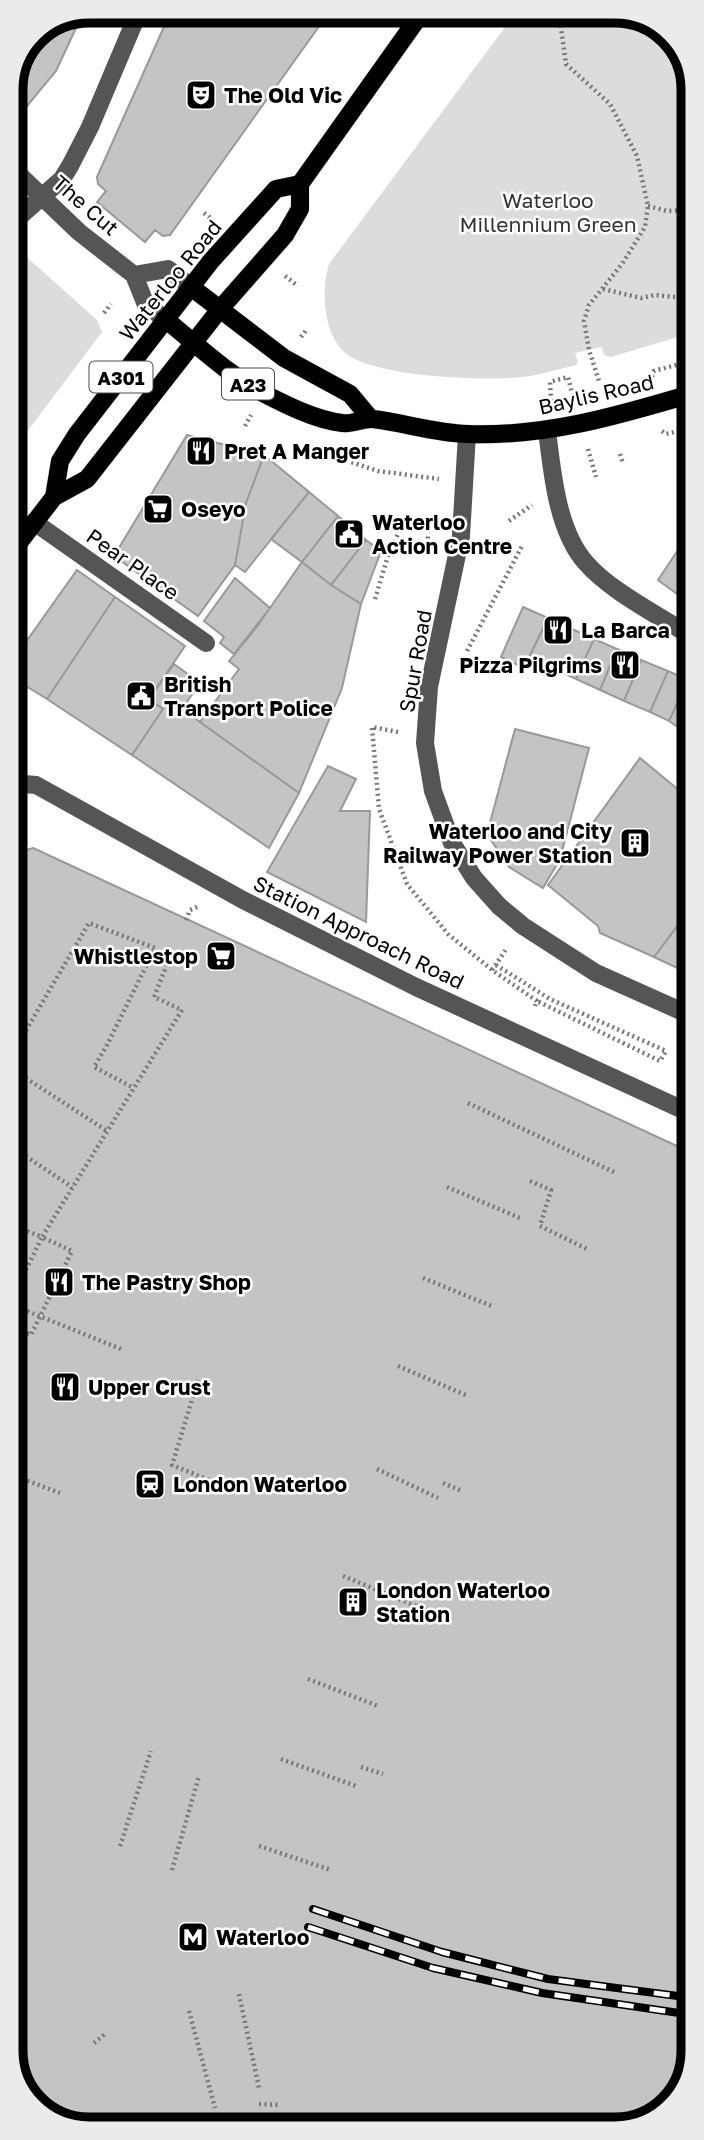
<svg xmlns="http://www.w3.org/2000/svg" width="704" height="2140" viewBox="0 0 704 2140" font-family="'Golos Text',sans-serif">
<style>
.green{fill:#dcdcdc}
.building{fill:#c4c4c4;stroke:#999;stroke-width:2}
.lines{fill:none;stroke-linecap:round;stroke-linejoin:round}
.major-casing{stroke:#dbdbdb;stroke-width:19}
.path{stroke:#777;stroke-width:4.5;stroke-dasharray:2 3.5;stroke-linecap:butt}
.minor{stroke:#555;stroke-width:18}
.major{stroke:#000;stroke-width:18}
.rail-casing{stroke:#000;stroke-width:8}
.rail{stroke:#fff;stroke-width:5;stroke-dasharray:16;stroke-linecap:butt}
.labels{text-anchor:middle;dominant-baseline:central;stroke-width:5;stroke-linejoin:round;paint-order:stroke}
.shield{fill:#fff;stroke:#4c4c4c;stroke-width:2}
.shield-label{font-size:19px;font-weight:bold;fill:#000}
.poi-label{font-size:21px;font-weight:bold;fill:#000;stroke:#fff;text-anchor:start}
.park-label{font-size:21px;fill:#333;stroke:#fff}
.street-label{font-size:21px;fill:#000;stroke:#fff}
.rim{fill:none;stroke:#000;stroke-width:9}
</style>
<rect width="100%" height="100%" fill="#fff"/>
<!-- green -->
<path class="green" d="M517 11H621L667 30 691 69V333L611 357 604 355 602 347 575 353 578 362 576 365C555 370 534 377 512 378 475 380 370 377 343 351 323 331 321 290 329 264Z
M21 252 97 320 102 332 11 453V259Z"/>
<!-- building -->
<path class="building" d="M171 11H330L170 235 163 236 155 230 145 242 97 202 106 191 98 184 97 177Z
M83 13 56 71 27 106 11 91V84L34 33Z
M187 435 264 455 246 503 235 565 198 616 114 556Z
M264 455 309 492 245 572 235 565 246 503Z
M309 492 338 516 302 562 271 539Z
M338 516 366 540 331 585 302 562Z
M692 529V605L658 580Z
M366 540 381 551 361 604 331 585Z
M302 562 331 585 361 604 342 688 299 793 200 722 239 669 229 661 256 628Z
M77 570 115 597 47 699 11 677V663Z
M235 578 270 608 234 654 220 643 224 637 204 621Z
M115 597 185 646 149 699 163 709 132 755 47 699Z
M523 607 548 618 524 668 501 657Z
M548 618 594 639 576 679 529 657Z
M594 639 617 649 600 690 576 679Z
M617 649 641 660 624 701 600 690Z
M641 660 668 671 650 712 624 701Z
M174 664 200 683 182 709 299 793 269 848 132 755 163 709 149 699Z
M668 671 688 680 669 721 650 712Z
M688 680 692 681V718L682 730 669 721Z
M692 718V738L682 730Z
M515 729 589 748 560 859 543 888 509 867 487 834Z
M640 758 692 801V907L654 957 600 933 598 926 548 885Z
M328 766 356 779 340 811H370L366 922 267 872Z
M33 848 692 1153 693 2052 677 2099 635 2127 83 2129 37 2110 13 2071 12 863 23 851Z
M686 914 692 917V975L654 957Z"/>
<g class="lines">
<!-- major casing -->
<g class="major-casing">
<path id="major" d="M191 287 284 358 350 394 370 418
M165 319C196 344 227 374 263 393 286 405 316 420 342 423 352 425 363 418 373 419 405 423 435 433 467 434 545 437 617 416 691 394
M54 497 60 461 77 434 211 261 276 189 300 184
M11 553 54 497 87 479 220 309 285 235 300 209V184L423 11"/>
</g>
<!-- path -->
<path class="path" d="M556 11 559 13 566 64 610 104 637 156 648 206 645 227 622 264 589 305 584 321 589 350 599 381
M648 206 667 211 691 210
M204 213 213 220
M285 276 298 286
M603 289 641 298 655 295 685 298 691 296
M104 313 111 304
M301 337 307 329
M652 377 654 371 691 361
M551 401 550 382 568 377 573 397
M245 426 251 415
M662 431 666 434 691 428
M11 442 26 454
M329 449 333 456 378 471 439 479
M588 449 596 477
M620 454 623 464
M509 521 532 505
M427 555 428 533
M375 599 388 556 403 523
M467 651 522 546
M398 732 372 727 379 809 407 884 448 934 492 970 537 1001 535 1006
M186 920 190 910 199 906
M496 965 550 999 666 1051 660 1061 537 1001
M492 970 507 948
M12 1016 14 1017 12 1020
M12 1054 89 923 155 948 107 1045 94 1067 134 1088
M12 1069 107 1131
M468 1103 616 1173
M12 1147 72 1187
M530 1181 551 1190 540 1226 589 1250
M447 1187 520 1218
M12 1225 42 1237 182 1010 154 997 172 952
M423 1278 494 1307
M12 1305 121 1349
M12 1327 31 1335 72 1251 42 1237 22 1278
M398 1366 468 1396
M198 1380 172 1465 236 1491
M377 1469 438 1498
M12 1475 60 1493
M443 1483 462 1491
M343 1576 428 1611
M308 1679 378 1706
M281 1759 356 1786
M361 1767 383 1774
M120 1846 151 1751
M259 1846 331 1870
M172 1870 199 1776
M13 1931 25 1916
M239 1994 259 2088
M189 2011 215 2108
M94 2043 105 2034
M259 2104 279 2105"/>
<!-- minor -->
<path class="minor" d="M11 167 79 232 134 275 146 305 165 319
M11 224 62 179 70 166 90 127 139 11
M134 275 168 269 191 287
M547 430C552 471 557 531 586 563 610 591 660 616 692 637
M467 434 461 536 429 687 425 743 433 791 452 843 474 878 499 906 523 926 596 973 692 1016
M34 522 206 643
M11 783 36 785 243 900 416 987 692 1114"/>
<!-- major -->
<use href="#major" class="major"/>
<!-- rail casing -->
<g class="rail-casing">
<path id="rail" d="M313 1909 442 1952 548 1979 693 1998
M308 1927 433 1968 542 1993 693 2015"/>
</g>
<!-- rail -->
<use href="#rail" class="rail"/>
</g>
<!-- icons -->
<defs>
<g id="theatre-square" transform="scale(1.575)"><rect x="-9" y="-9" width="18" height="18" rx="4" fill="#000" stroke="#fff"/><path d="M-5-5.5Q0-4 5-5.5V0Q5 5 0 6Q-5 5-5 0ZM-3.3-2.5H-1v1.5H-3.3ZM1-2.5H3.3v1.5H1ZM-2.8 1Q0 5.5 2.8 1Z" fill="#fff"/></g>
<g id="restaurant-square" transform="scale(1.575)"><rect x="-9" y="-9" width="18" height="18" rx="4" fill="#000" stroke="#fff"/><path d="M-5-6h1v4h1v-4h1v4h1v-4h1v5L-1.5 .5V6h-2V.5L-5-1ZM5-6V6H3V1.5H1.5Q1.5-4 5-6Z" fill="#fff"/></g>
<g id="supermarket-square" transform="scale(1.575)"><rect x="-9" y="-9" width="18" height="18" rx="4" fill="#000" stroke="#fff"/><path d="M-6-5.5h2.5l.6 2H6L4.5 2H-2.5L-4.4-4H-6ZM-1.5 3.2a1.3 1.3 0 1 0 .1 0ZM3 3.2a1.3 1.3 0 1 0 .1 0Z" fill="#fff"/></g>
<g id="civic-square" transform="scale(1.575)"><rect x="-9" y="-9" width="18" height="18" rx="4" fill="#000" stroke="#fff"/><path d="M-.6-6.5H3V-4.5H.6V-3L4-1V1h2V6H-6V1h2V-1L-.6-3ZM-1.2 2.5V6h2.4V2.5Z" fill="#fff"/></g>
<g id="building-square" transform="scale(1.575)"><rect x="-9" y="-9" width="18" height="18" rx="4" fill="#000" stroke="#fff"/><path d="M-4-6H4V6H1V3H-1V6H-4ZM-2.5-4.3h1.7v1.8h-1.7ZM.8-4.3h1.7v1.8H.8ZM-2.5-1h1.7V.8h-1.7ZM.8-1h1.7V.8H.8Z" fill="#fff"/></g>
<g id="station-square" transform="scale(1.575)"><rect x="-9" y="-9" width="18" height="18" rx="4" fill="#000" stroke="#fff"/><path d="M-3-6H3Q5-6 5-4V2Q5 4 3 4L4.5 6H3L1.5 4h-3L-3 6H-4.5L-3 4Q-5 4-5 2V-4Q-5-6-3-6ZM-3.5-4v3h7v-3ZM-3.5 1v1.5H-2V1ZM2 1v1.5H3.5V1Z" fill="#fff"/></g>
<g id="metro-square" transform="scale(1.575)"><rect x="-9" y="-9" width="18" height="18" rx="4" fill="#000" stroke="#fff"/><path d="M-5.5 5V-5H-3L0 0L3-5H5.5V5H3V-.5L0 4L-3-.5V5Z" fill="#fff"/></g>
</defs>
<g fill-rule="evenodd">
<use href="#theatre-square" x="201" y="95"/>
<use href="#restaurant-square" x="201" y="451"/>
<use href="#supermarket-square" x="158" y="509"/>
<use href="#civic-square" x="349" y="534"/>
<use href="#restaurant-square" x="558" y="630"/>
<use href="#restaurant-square" x="625" y="665"/>
<use href="#civic-square" x="141" y="696"/>
<use href="#building-square" x="635" y="843"/>
<use href="#supermarket-square" x="221" y="956"/>
<use href="#restaurant-square" x="59" y="1282"/>
<use href="#restaurant-square" x="65" y="1387"/>
<use href="#station-square" x="150" y="1484"/>
<use href="#building-square" x="353" y="1602"/>
<use href="#metro-square" x="193" y="1937"/>
</g>
<g class="labels">
<!-- shield labels -->
<g class="shield">
<rect x="89.5" y="361.5" width="63" height="31" rx="5"/>
<rect x="222" y="368.5" width="52" height="31" rx="5"/>
</g>
<g class="shield-label">
<text x="121" y="377">A301</text>
<text x="248" y="384">A23</text>
</g>
<!-- poi labels -->
<g class="poi-label">
<text x="224" y="95">The Old Vic</text>
<text x="224" y="451">Pret A Manger</text>
<text x="181" y="509">Oseyo</text>
<text x="372" y="522">Waterloo<tspan x="372" dy="24">Action Centre</tspan></text>
<text x="581" y="630">La Barca</text>
<text x="602" y="665" text-anchor="end">Pizza Pilgrims</text>
<text x="164" y="684">British<tspan x="164" dy="24">Transport Police</tspan></text>
<text x="612" y="831" text-anchor="end">Waterloo and City<tspan x="612" dy="24">Railway Power Station</tspan></text>
<text x="198" y="956" text-anchor="end">Whistlestop</text>
<text x="82" y="1282">The Pastry Shop</text>
<text x="88" y="1387">Upper Crust</text>
<text x="173" y="1484">London Waterloo</text>
<text x="376" y="1590">London Waterloo<tspan x="376" dy="24">Station</tspan></text>
<text x="216" y="1937">Waterloo</text>
</g>
<!-- park labels -->
<g class="park-label">
<text x="548" y="200">Waterloo<tspan x="548" dy="24">Millennium Green</tspan></text>
</g>
<!-- street labels -->
<g class="street-label">
<text transform="translate(86 205) rotate(41)">The Cut</text>
<text transform="translate(170 280) rotate(-51)">Waterloo Road</text>
<text transform="translate(596 394) rotate(-13)">Baylis Road</text>
<text transform="translate(133 564) rotate(35)">Pear Place</text>
<text transform="translate(415 661) rotate(-80)">Spur Road</text>
<text transform="translate(359 932) rotate(26)">Station Approach Road</text>
</g>
</g>
<!-- crop -->
<path d="M0 0H704V2140H0ZM89 23H615A66 66 0 0 1 681 89V2051A66 66 0 0 1 615 2117H89A66 66 0 0 1 23 2051V89A66 66 0 0 1 89 23Z" fill="#ebebeb" fill-rule="evenodd"/>
<path class="rim" d="M89 23H615A66 66 0 0 1 681 89V2051A66 66 0 0 1 615 2117H89A66 66 0 0 1 23 2051V89A66 66 0 0 1 89 23Z"/>
</svg>
